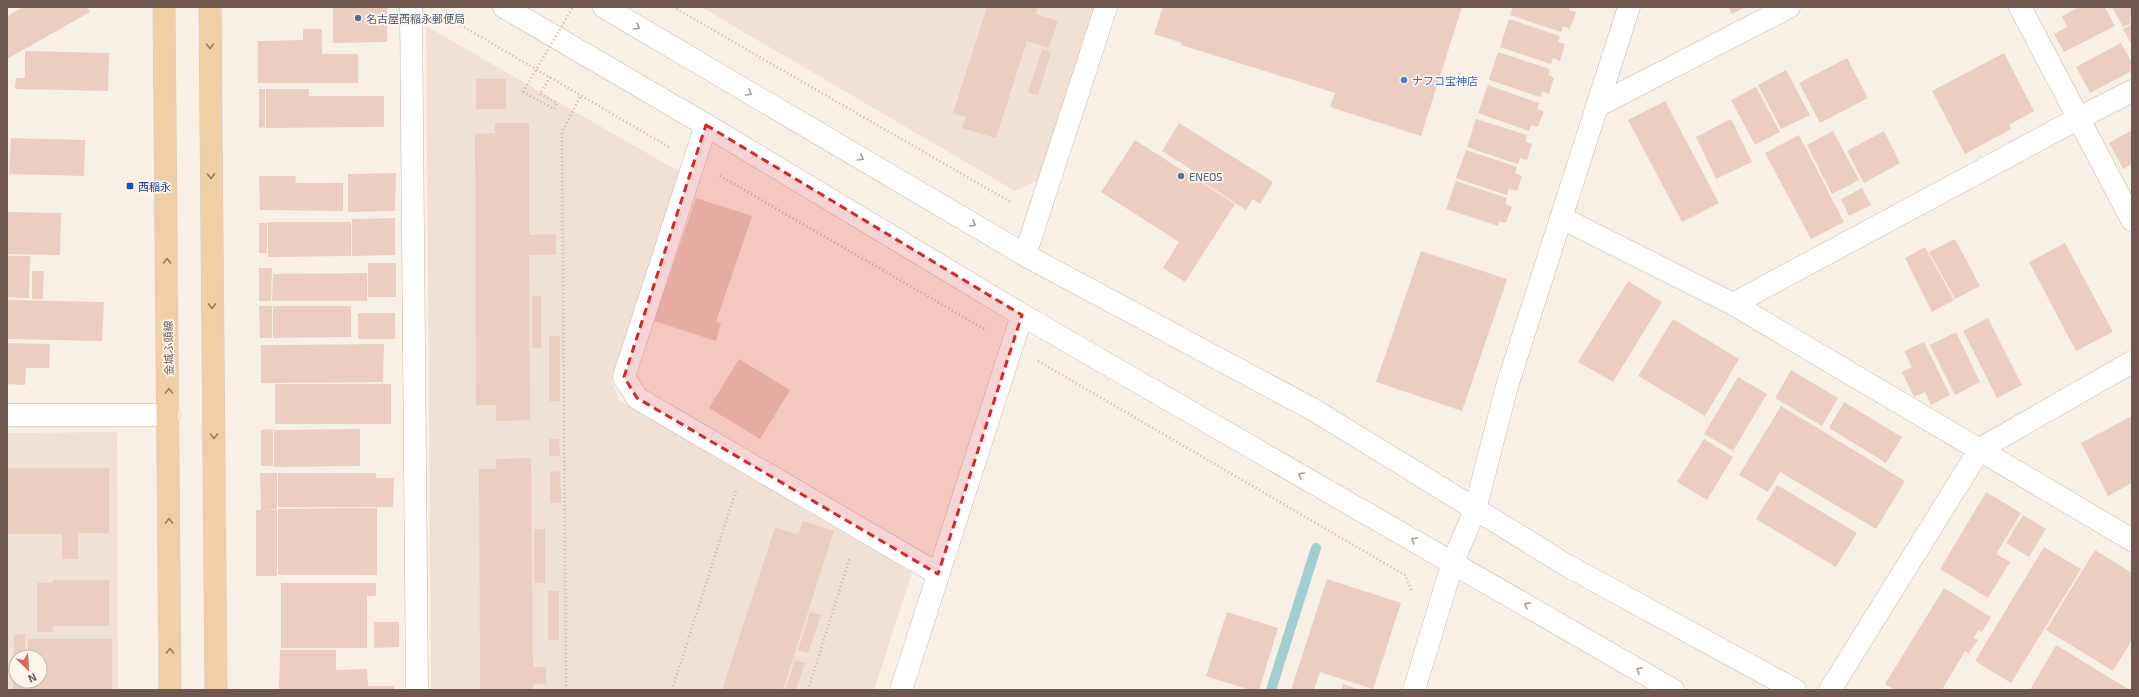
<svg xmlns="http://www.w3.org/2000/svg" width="2139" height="697" viewBox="0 0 2139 697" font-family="'Exo 2','Noto Sans JP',sans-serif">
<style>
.residential{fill:#f0e1d4;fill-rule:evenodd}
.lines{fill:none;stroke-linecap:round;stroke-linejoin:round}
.stream{stroke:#a3ced1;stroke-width:10}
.building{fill:#eccec0}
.minor-casing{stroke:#c9b7ac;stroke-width:23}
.tertiary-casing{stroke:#c9b7ac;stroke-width:23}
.primary-casing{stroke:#d4cdca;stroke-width:23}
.path{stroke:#d0b1a3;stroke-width:2.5;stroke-dasharray:1 3;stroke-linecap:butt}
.minor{stroke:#fff;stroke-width:22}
.tertiary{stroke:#fff;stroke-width:22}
.primary{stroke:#f1cfa4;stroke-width:22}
.path-bridge{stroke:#d0b1a3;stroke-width:2.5;stroke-dasharray:1 3;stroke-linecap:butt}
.oneway{stroke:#a99a94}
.oneway2{stroke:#967b67}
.marked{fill:#d62828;fill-opacity:0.2;stroke:#d62828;stroke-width:3;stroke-dasharray:8 5;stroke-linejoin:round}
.service-dot{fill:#5c6f8a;stroke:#fdf4eb;stroke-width:1.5}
.shop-dot{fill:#3f7fe0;stroke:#fdf4eb;stroke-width:1.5}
.transit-dot{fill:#1a4fb4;stroke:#fdf4eb;stroke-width:1.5}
.labels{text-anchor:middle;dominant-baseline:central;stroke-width:3.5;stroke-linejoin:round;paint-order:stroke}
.service-label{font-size:11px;fill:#4e5e75;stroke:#fdf4eb;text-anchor:start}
.shop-label{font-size:11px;fill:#366cbe;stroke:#fdf4eb;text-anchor:start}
.transit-label{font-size:11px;fill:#164399;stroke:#fdf4eb;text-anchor:start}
.street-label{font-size:11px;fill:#6f574d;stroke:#fdf4eb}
</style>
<rect width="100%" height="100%" fill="#f9f0e5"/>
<!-- residential -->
<path class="residential" d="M701 7H1097L1044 178 1015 191Z
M426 26 680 172 612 381 619 400 912 573 874 690H431Z
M117 432 118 690H7V433ZM16 657H40V681H16Z"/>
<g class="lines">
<!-- stream -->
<path class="stream" d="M1271 690 1316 548"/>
</g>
<!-- building -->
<path class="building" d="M23 7H87L90 12 7 59V16Z
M333 7H387V42L333 43Z
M987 7H1038L1036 14 1058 21 1049 48 1027 41 996 138 962 128 966 117 953 113Z
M1163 7H1462L1421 136 1330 107 1335 93 1181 45 1182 43 1154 34Z
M1513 7H1570L1569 10 1576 12 1570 29 1563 26 1561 32 1510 15Z
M1728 7H1746L1732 14Z
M2079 7H2105L2115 26 2064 52 2054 34 2067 27 2062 16Z
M2112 7H2132V23L2123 27Z
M1509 19 1560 36 1558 42 1565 44 1560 61 1553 58 1551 64 1500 47Z
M2132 24V45L2123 29Z
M303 29H322V54H358V83H258V41L303 40Z
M2121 43 2132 63V71L2090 93 2076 67Z
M1042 50 1051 52 1038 95 1028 92Z
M25 51 109 53 108 91 15 89 16 78H25Z
M1498 52 1550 69 1548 75 1554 78 1549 94 1542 91 1540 97 1489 80Z
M2004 53 2034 111 2009 125 2011 129 1965 154 1932 91Z
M1847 58 1868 98 1820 123 1799 83Z
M1786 70 1810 115 1781 129 1758 85Z
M476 79H506V109H476Z
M1488 85 1539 103 1537 109 1544 111 1538 127 1531 125 1529 131 1478 113Z
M1756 87 1780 132 1755 145 1731 100Z
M259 89H265V127L259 128Z
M266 89H309V96H384V127L266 128Z
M1665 101 1719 203 1682 222 1628 120Z
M1476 119 1527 135 1526 142 1532 144 1527 160 1520 158 1518 164 1467 147Z
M1731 119 1752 162 1716 179 1696 137Z
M495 123H529V235L556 234V255H529L530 420 496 421V405H476L475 134 495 133Z
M1179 123 1273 182 1260 204 1253 199 1246 210 1198 179 1200 175 1162 151Z
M2132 130V164L2123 169 2109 143Z
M1833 131 1859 180 1832 194 1807 145Z
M1884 131 1900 163 1864 183 1847 151Z
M1799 135 1844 222 1811 239 1765 153Z
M11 138 85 140 84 176 9 174Z
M1135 140 1235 204 1185 282 1163 268 1179 242 1101 192Z
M1466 150 1517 167 1515 173 1522 176 1517 191 1509 189 1507 195 1456 178Z
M396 173 395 211 348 212V174Z
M259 176H296L295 183H343V211L260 210Z
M1456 181 1507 198 1505 204 1512 207 1506 223 1499 221 1498 226 1446 209Z
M1862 188 1871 205 1849 216 1841 199Z
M696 198 752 216 716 322 721 323 716 341 654 321Z
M7 212 61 213 60 255 7 254Z
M395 218V255L352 256V219Z
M268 222H351V256L268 257Z
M259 223H267V253H259Z
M1955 239 1980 286 1955 299 1929 252Z
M2065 243 2113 332 2076 351 2029 262Z
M1925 247 1954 300 1932 312 1905 258Z
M1421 251 1507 279 1462 411 1376 382Z
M7 256H30L29 298 7 297Z
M368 263H396V297H368Z
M259 268H272L271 301H259Z
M32 271H44L43 299H32Z
M367 273V301H272L273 274Z
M1628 281 1662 302 1613 382 1578 362Z
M532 296H541V348H532Z
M7 300 104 302 102 341 7 339Z
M259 306H272V338H260Z
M273 306H351V337L273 338Z
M358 313H395V339H358Z
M1988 318 2022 385 1997 398 1963 331Z
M1673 319 1739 359 1705 416 1638 376Z
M1956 332 1980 382 1955 395 1930 345Z
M549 336H560V401H549Z
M1924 342 1950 395 1931 405 1925 392 1914 397 1902 372 1912 367 1904 351Z
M7 343 50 344 49 368H26L25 385 7 384Z
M384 344 383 382 261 383V345Z
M739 359 790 390 760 439 709 408Z
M1791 370 1838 398 1822 426 1775 398Z
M1738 377 1767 394 1733 451 1704 434Z
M275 384H391V424H275Z
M1844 402 1902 437 1886 463 1829 428Z
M1781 406 1905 481 1876 529 1780 472 1768 492 1739 475Z
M2132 416V483L2108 496 2081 443Z
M273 429V466H261V430Z
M360 429V466L274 467V430Z
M549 439H559L560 456H549Z
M1704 439 1733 457 1707 500 1677 482Z
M531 458 533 667H546V684H533V690H480L479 469H496V459Z
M7 468H109V533H78V559H62V534H7Z
M560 471 561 503H550V472Z
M260 473H277V509H265L277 510V576H256V510H261Z
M278 473H376V478H394L393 507H278Z
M1777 485 1857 533 1836 567 1756 519Z
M1986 492 2021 513 1996 554 2010 562 1988 598 1940 569Z
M377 508V575H278V509Z
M2023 515 2046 529 2029 557 2006 543Z
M803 521 834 531 783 690H722L775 527 798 535Z
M534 529H545V583H534Z
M2044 547 2081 569 2011 683 1975 661Z
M2095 550 2132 573V640L2113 671 2046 630Z
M1327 579 1401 603 1373 689 1320 672 1314 690H1291Z
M53 580H109V626H53V632H37V583H53Z
M281 583H376V596H367V648H281Z
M1944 588 1991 617 1982 632 1978 630 1974 638 1978 640 1969 653 1965 651 1942 690H1895L1885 684Z
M548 591H559V640H548Z
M810 612 821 615 808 653 798 650Z
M1227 612 1278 628 1259 690H1250L1206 676Z
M374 622H399V647L374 648Z
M25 634V657H16V681H25V690H13L14 635Z
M28 639H112V690H28V681H40V657H28Z
M2056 645 2130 690H2030Z
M280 650H336V670L367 669 368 686H394V690H279Z
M795 660 805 663 796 690H785Z
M1343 684 1360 690H1341Z"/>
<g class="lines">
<!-- minor casing -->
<g class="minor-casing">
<path id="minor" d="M411 7 417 690
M2020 7 2132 220
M1597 106 1789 7
M706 125 624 377 637 398 938 574
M1562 218 1733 304 2132 540
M1025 255 1106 7
M1733 304 2079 118 2132 91
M7 415H169
M901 690 1022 315
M1414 690 1453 562
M1830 690 1980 449 2132 362"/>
</g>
<!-- tertiary casing -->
<g class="tertiary-casing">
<path id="tertiary" d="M504 7 706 125 1022 315 1673 690
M604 7 1025 255 1314 410 1568 566 1795 690
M1453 562 1475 510 1507 386 1629 7"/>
</g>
<!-- primary casing -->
<g class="primary-casing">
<path id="primary" d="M164 7 170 690
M210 7 216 690"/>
</g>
<!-- path -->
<path class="path" d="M673 7 1012 203
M440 13 669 147
M523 92 554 109 557 103 540 94 550 77
M720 176 986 330
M1038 361 1405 575 1412 592
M566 690 562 132 581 95
M672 690 736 490
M808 690 850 557"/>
<!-- minor -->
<use href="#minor" class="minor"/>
<!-- tertiary -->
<use href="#tertiary" class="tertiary"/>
<!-- primary -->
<use href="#primary" class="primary"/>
<!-- path-bridge -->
<path class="path-bridge" d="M523 92 573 7"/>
</g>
<!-- one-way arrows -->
<defs><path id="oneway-chevron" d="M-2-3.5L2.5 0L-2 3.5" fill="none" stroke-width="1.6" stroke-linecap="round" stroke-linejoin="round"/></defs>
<g class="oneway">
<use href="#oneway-chevron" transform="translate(637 27) rotate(30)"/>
<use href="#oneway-chevron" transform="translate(749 93) rotate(30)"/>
<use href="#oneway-chevron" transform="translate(861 158) rotate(30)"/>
<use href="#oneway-chevron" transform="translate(973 224) rotate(31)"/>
<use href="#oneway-chevron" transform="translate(1301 475) rotate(-150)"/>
<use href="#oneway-chevron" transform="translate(1414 540) rotate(-150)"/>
<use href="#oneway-chevron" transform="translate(1527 605) rotate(-150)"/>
<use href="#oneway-chevron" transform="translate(1639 670) rotate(-150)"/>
</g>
<g class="oneway2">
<use href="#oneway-chevron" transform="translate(210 46) rotate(89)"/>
<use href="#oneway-chevron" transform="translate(211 176) rotate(89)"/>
<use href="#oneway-chevron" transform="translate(167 261) rotate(-91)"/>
<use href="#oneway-chevron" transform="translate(212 306) rotate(89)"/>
<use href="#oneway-chevron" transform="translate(169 391) rotate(-91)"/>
<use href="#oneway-chevron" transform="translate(214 436) rotate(89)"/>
<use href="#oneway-chevron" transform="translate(169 521) rotate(-90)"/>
<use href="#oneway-chevron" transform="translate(170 651) rotate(-90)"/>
</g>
<!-- marked area -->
<path class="marked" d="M706 125 1022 315 938 574 637 398 624 377Z"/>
<!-- markers -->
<g class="service-dot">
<circle cx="358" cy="18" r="4"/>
<circle cx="1181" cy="176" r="4"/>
</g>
<circle class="shop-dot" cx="1404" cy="80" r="4"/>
<rect class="transit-dot" x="126" y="182" width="8" height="8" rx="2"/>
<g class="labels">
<!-- service labels -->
<g class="service-label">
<text x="366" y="18">名古屋西稲永郵便局</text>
<text x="1189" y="176">ENEOS</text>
</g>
<!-- shop labels -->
<g class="shop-label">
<text x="1412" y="80">ナフコ宝神店</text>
</g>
<!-- transit labels -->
<g class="transit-label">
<text x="138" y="186">西稲永</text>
</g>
<!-- street labels -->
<g class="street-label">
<text transform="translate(168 348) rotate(-91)">金城ふ頭線</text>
</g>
</g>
<!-- border -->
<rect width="2139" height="697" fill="none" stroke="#6f574d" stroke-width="16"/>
<!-- north arrow -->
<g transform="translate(28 669) rotate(155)"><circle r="19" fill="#fdf4eb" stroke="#c4b5ac"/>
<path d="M0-3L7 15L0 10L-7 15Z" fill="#d66a57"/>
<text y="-6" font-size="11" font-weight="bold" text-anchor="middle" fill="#6f574d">N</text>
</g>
</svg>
